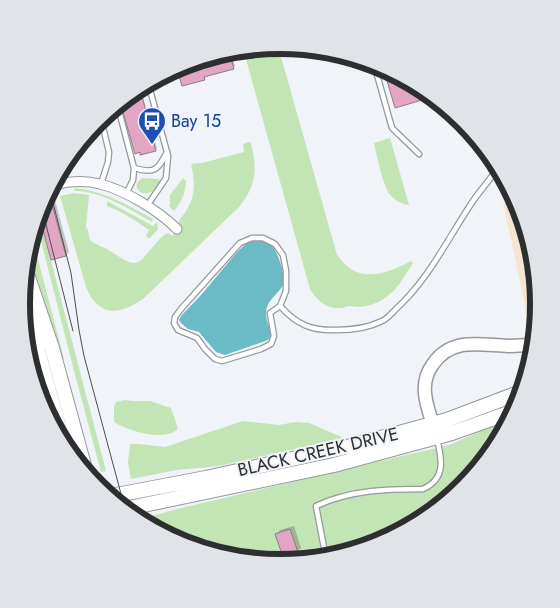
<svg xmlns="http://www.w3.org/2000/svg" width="560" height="608" viewBox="0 0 560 608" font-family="Jost,sans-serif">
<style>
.industrial{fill:#f5e6d3}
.green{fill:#c3e4b5}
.water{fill:#6bbbc6}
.shadow{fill:#0003}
.building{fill:#e2a6c4;stroke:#857f82}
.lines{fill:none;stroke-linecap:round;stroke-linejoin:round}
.lane-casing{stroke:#95989d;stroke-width:7}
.street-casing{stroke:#95989d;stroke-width:11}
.secondary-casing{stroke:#95989d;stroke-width:15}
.primary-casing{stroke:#95989d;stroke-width:16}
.lane{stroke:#fff;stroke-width:4.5}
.street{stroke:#fff;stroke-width:9}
.secondary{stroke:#fff;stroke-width:12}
.primary{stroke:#fff;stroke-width:14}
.tram{stroke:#4c4e50;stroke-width:1}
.labels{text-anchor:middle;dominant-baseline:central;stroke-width:4;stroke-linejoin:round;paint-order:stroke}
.transit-label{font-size:18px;fill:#164399;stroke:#f0f3f8;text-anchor:start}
.street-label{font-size:18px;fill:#2d2e30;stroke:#f0f3f8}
.rim{fill:none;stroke:#2d2e30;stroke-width:6}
</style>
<rect width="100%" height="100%" fill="#f0f3f8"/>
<!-- industrial -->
<path class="industrial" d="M516 200 519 205 539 304 534 329H530L503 202Z"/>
<!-- green -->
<path class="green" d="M278 46 337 255C341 259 344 264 348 267 367 282 393 271 411 261L413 263C406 273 400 286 390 294 381 302 369 307 357 307 355 307 352 306 349 306 347 306 344 308 342 308 328 310 317 301 310 289L244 52Z
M390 138 409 205C402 204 396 201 391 196 383 187 377 156 374 143Z
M249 142 251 143C257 169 257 185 239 207L143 299C119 315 99 318 86 287L60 196 74 193 89 195 86 227 88 230 90 240C96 245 104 247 110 251 139 270 136 266 157 242 161 238 164 234 169 233L172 236 181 227 179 224V221C181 217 184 215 186 211 196 196 195 181 191 164L202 163 244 152 243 144Z
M142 178 159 179 160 182C150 204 126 189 142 178Z
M183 178 186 181C185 193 182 202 174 211L169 206 170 204V195Z
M75 188C104 191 128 205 153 219L152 222C129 209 102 191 74 191Z
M107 201 153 226 157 222 158 229 149 239 146 236 149 230C136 221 123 212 107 206Z
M39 215 106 471 101 472 73 367 37 225Z
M38 259 64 359 60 360 35 285 31 261Z
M125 400 133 401H150L171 408 178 429C164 442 128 431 114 422V407L116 402Z
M507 420 463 487 379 543 280 563 181 543 144 518 177 509 449 445Z
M243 421 279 425 296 422 309 423 344 438 219 466 177 470 131 479 128 463 130 444H139L165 447Z"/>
<!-- water -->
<path class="water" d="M255 240C262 241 268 242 273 247 278 253 286 277 283 285 279 293 270 298 267 307 264 316 269 326 272 334L268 340 225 355 216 352 199 332 188 329 181 323 179 320 181 316 202 294 237 252 249 241Z"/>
<!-- shadow -->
<path class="shadow" d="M232 55 235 66 233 68 206 76 204 79 180 74 182 72 180 66 181 65Z
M141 91 157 149 141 154V151L135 152 122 104Z
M94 125 98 138 94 141 81 145Z
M52 189 69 252 66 255 40 212 41 205Z
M294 526 301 548 297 551 277 534 280 530Z"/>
<!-- building -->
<path class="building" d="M230 55 234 69 204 77 205 80 182 86 178 73H181L179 66 181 65Z
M383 67 429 98 395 108Z
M141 92 156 151 140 155V152L135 154 121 105Z
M49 193 66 256 51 260 39 215 41 205Z
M290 529 298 552 283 557 275 534Z"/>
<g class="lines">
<!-- lane casing -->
<g class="lane-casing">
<path id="lane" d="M374 64 392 128 419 154
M118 107 134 168 133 180 126 194
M101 119 109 152 108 162 101 184
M134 168C155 174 158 170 167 152
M147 206 166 178 168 156 149 86
M252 238H263L275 244 283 255 286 271V291L280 306 270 313 274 336 271 344 261 349 222 361 215 359 205 349 197 338 178 330 174 323 175 317 181 309 240 243Z
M280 306C297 325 312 331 337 330 352 330 368 328 382 321 387 319 392 313 396 309 430 278 449 236 475 198 482 189 489 180 496 171
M325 553 316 506C350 490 386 489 423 489 446 479 442 459 437 439"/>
</g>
<!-- street casing -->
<g class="street-casing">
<path id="street" d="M54 185C69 181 85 180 100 184 125 190 159 211 177 229"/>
</g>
<!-- secondary casing -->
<g class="secondary-casing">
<path id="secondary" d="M436 434C432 420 426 407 425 393 424 382 427 372 433 364 452 337 480 345 508 346 515 346 523 345 531 345"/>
</g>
<!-- primary casing -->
<g class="primary-casing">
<path id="primary" d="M27 274 52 348 85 469
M23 296 60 431
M111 496 206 478 351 446 447 420 521 392
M129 508 334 465 452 433 514 411"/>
</g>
<!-- lane -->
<use href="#lane" class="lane"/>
<!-- street -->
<use href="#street" class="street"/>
<!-- secondary -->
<use href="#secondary" class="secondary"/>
<!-- primary -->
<use href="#primary" class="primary"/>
<!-- tram -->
<path class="tram" d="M50 191 71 273 79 330 84 356 124 505
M41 205 73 331"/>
</g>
<!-- icons -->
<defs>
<g id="bus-pin" transform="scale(1.4375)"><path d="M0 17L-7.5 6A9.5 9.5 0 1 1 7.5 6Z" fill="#1a4fb4" stroke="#f0f3f8"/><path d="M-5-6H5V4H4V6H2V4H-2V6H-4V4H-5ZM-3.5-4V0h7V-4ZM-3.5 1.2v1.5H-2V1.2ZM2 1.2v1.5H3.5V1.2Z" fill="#fff"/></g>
</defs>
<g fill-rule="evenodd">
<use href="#bus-pin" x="152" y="121"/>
</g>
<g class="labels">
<!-- transit labels -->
<g class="transit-label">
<text x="171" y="121">Bay 15</text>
</g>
<!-- street labels -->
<g class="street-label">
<text transform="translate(318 452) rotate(-13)">BLACK CREEK DRIVE</text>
</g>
</g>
<!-- crop -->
<path d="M0 0H560V608H0ZM30 304a250 250 0 1 1 500 0a250 250 0 1 1-500 0Z" fill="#e0e3e8" fill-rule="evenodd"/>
<path class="rim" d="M30 304a250 250 0 1 1 500 0a250 250 0 1 1-500 0Z"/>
</svg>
